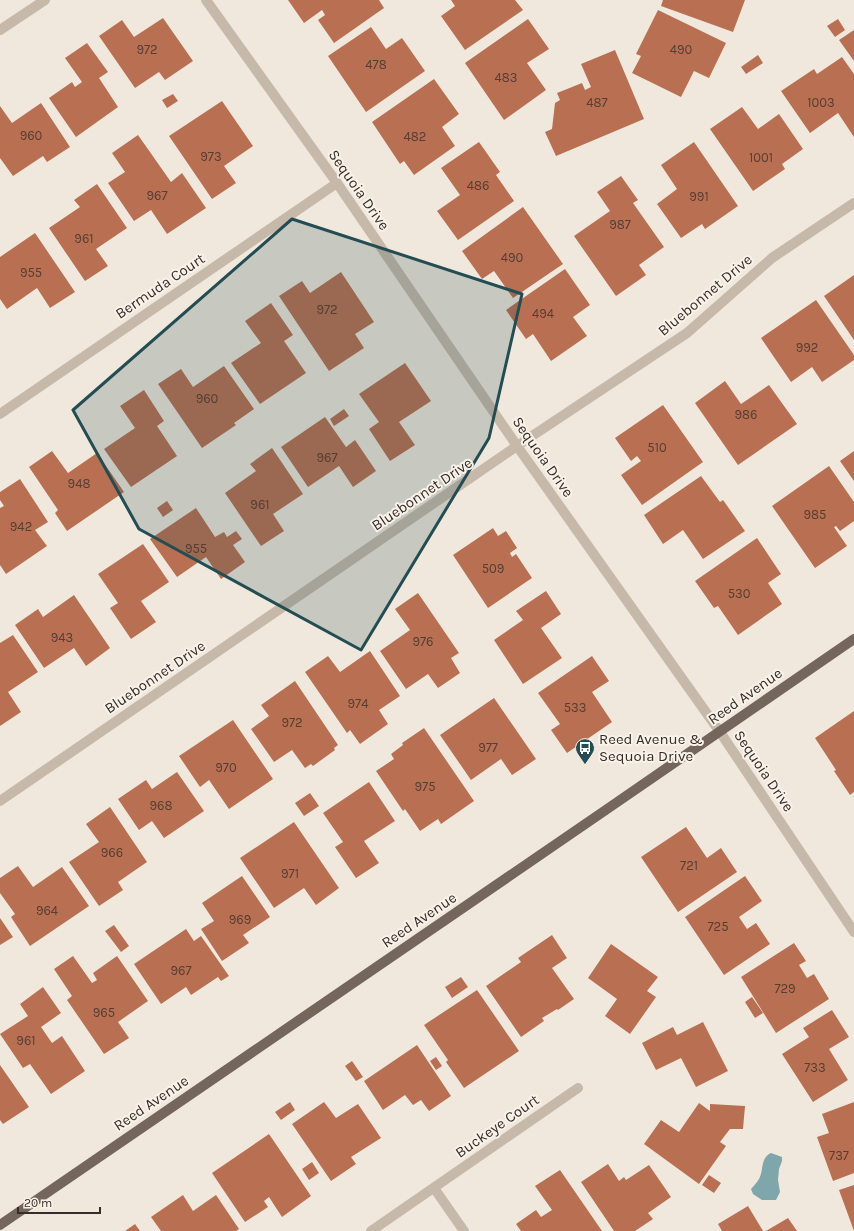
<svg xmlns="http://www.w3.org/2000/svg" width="854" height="1231" viewBox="0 0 854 1231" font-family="Karla,sans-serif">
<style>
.water{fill:#7fa6aa}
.building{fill:#b97052}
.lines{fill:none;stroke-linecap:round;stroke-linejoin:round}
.minor{stroke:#c7b9aa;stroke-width:10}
.major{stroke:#75665c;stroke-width:10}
.marked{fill:#234d52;fill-opacity:0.2;stroke:#234d52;stroke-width:3;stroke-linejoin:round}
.labels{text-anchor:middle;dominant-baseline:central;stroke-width:4;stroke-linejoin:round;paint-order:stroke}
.number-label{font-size:13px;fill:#563e33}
.street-label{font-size:15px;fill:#352d29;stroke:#f8f2e9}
.poi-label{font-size:15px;fill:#352d29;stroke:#f8f2e9;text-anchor:start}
</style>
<rect width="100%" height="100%" fill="#f0e8dd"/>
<!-- water -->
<path class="water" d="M771 1153 782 1157V1161L779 1169 778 1180 780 1192 776 1200H762L753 1194 751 1189C754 1186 757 1182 759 1179 764 1170 760 1158 771 1153Z"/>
<!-- building -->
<path class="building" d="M288 0H379L384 8 334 43 318 20 325 15 322 10 304 23Z
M451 0H515L523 10 465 50 441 16 455 6Z
M663 0H745L733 32 661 6Z
M658 10 726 43 709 78 694 71 681 97 632 73 641 56 636 54Z
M163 18 193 61 165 80 159 72 135 88 99 36 122 20 134 37Z
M528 19 549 49 527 63 546 90 504 120 465 63Z
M838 19 845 30 835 37 827 26Z
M371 27 386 49 402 38 425 71 366 112 328 56Z
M854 30V61L839 40Z
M87 43 108 72 99 78 118 107 76 137 49 98 72 82 75 87 82 82 65 58Z
M615 50 644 119 556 156 545 132 552 129 555 103 560 100 557 93 582 83 585 90 591 87 581 64Z
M758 55 763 63 746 74 741 67Z
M842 57 854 74V137L838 113 810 133 781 91 814 69 817 74Z
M434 79 459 114 442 127 455 146 414 175 404 161 400 164 372 122Z
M173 94 178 101 167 108 162 100Z
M222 101 253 146 224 166 236 183 212 199 169 136Z
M41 103 70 147 47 162 43 156 13 176 0 158V106L12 123Z
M742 107 758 129 779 114 803 149 782 164 785 169 753 191 710 129Z
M138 135 171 182 182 173 206 208 167 234 151 210 134 221 108 183 125 172 112 153Z
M479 142 500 172 496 175 514 201 458 240 437 211 460 195 441 168Z
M694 142 738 206 705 229 702 224 681 238 657 204 677 189 661 165Z
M621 176 638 200 633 203 664 247 639 265 646 275 616 296 574 236 610 211 597 192Z
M97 184 127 228 96 249 108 266 85 281 49 228 80 207 74 200Z
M523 207 563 264 513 298 494 271 482 279 462 251Z
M35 233 75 292 50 308 37 288 7 309 0 299V257Z
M565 269 590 305 573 317 587 336 551 361 533 334 526 339 506 310Z
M341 272 374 322 355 334 364 348 329 371 279 296 302 281 310 293Z
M854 275V340L824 296Z
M816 300 854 355V360L822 382 812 367 791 382 761 338Z
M271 303 293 335 284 341 306 373 260 404 231 363 261 343 245 321Z
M405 363 431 401 399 422 415 445 390 461 369 429 379 422 359 394Z
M224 366 254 409 234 423 236 425 202 448 158 384 181 369 193 387Z
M725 381 741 404 769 385 797 424 738 465 695 403Z
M144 390 164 421 157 426 177 456 131 487 104 449 135 428 120 406Z
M663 405 703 462 642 505 621 475 641 461 637 456 631 461 615 438Z
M344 409 349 416 334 426 330 419Z
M325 417 346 447 355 440 376 471 353 487 339 466 308 487 281 447Z
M272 448 303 494 273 514 284 531 261 546 225 493 256 471 250 464Z
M52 451 68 473 97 453 124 492 67 531 55 513 58 510 29 467Z
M854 451V481L840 461Z
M829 466 854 502V521L840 531 836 526 834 527 847 546 815 568 772 506Z
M701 476 720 502 723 500 745 531 703 559 683 530 663 544 644 515Z
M20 479 48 522 35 530 47 546 6 574 0 565V508L4 506 0 500V492Z
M167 501 173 510 163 517 157 508Z
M196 508 215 537 224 532 227 537 236 531 242 539 233 545 245 562 221 579 206 557 177 577 150 539Z
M493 528 498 536 506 531 517 548 510 553 512 557 516 554 532 578 488 608 453 555Z
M757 538 781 574 768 583 782 604 738 635 718 606 714 608 695 581Z
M143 544 169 582 141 601 156 622 131 639 110 608 118 603 98 574Z
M546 591 561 614 541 628 562 658 523 684 494 640 523 620 516 611Z
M418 593 459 653 451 658 460 673 438 688 428 674 406 689 380 651 410 630 395 609Z
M74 595 110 648 86 666 74 648 44 668 15 625 38 609 43 617Z
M13 635 38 672 8 692 21 712 0 726V643Z
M370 651 400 696 379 710 388 724 360 744 350 730 347 733 305 672 328 656 340 672Z
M592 656 609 681 592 692 612 722 567 753 551 730 560 724 538 693Z
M295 681 338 745 334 748 335 750 313 766 311 764 305 768 292 750 274 762 251 729 269 716 261 705Z
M494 698 536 759 512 775 501 759 471 780 440 735Z
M854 711V792L850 795 834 771 836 770 815 738Z
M233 720 273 779 229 809 209 780 200 787 179 756Z
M424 728 474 801 441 824 438 819 420 831 405 809 403 811 376 771 394 759 391 754 403 745 402 743Z
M177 772 204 811 164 838 152 821 139 830 118 799 146 780 152 789Z
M369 782 395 821 364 841 379 863 356 878 335 847 343 842 323 813Z
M310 793 319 806 304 816 295 803Z
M110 807 147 862 118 882 123 890 99 906 69 862 99 842 86 824Z
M294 822 339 888 316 905 304 888 274 908 240 858Z
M686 827 707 858 721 848 737 872 678 912 641 857Z
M18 866 33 887 62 867 89 906 30 946 11 917 15 914 0 893V878Z
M242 876 270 917 243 935 249 943 222 961 201 929 214 921 202 903Z
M745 876 762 901 739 917 747 929 756 923 770 944 724 975 685 917Z
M0 918 13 937 0 945Z
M114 925 129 946 121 952 105 931Z
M186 929 194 941 201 936 229 976 221 981 218 977 191 995 186 987 161 1004 134 964Z
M552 935 567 958 552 968 574 999 558 1010 557 1009 542 1018 544 1021 521 1037 486 986 521 962 518 958Z
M794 943 806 961 799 965 807 978 814 974 829 999 776 1033 741 977Z
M611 944 658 977 647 991 656 997 630 1034 605 1016 617 999 588 978Z
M73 956 92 983 97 980 93 973 117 956 148 1001 118 1022 129 1038 104 1054 67 1000 72 996 54 969Z
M461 977 468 987 452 998 445 987Z
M43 987 61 1013 41 1027 52 1043 62 1036 85 1071 51 1094 30 1064 23 1068 0 1034 28 1016 20 1004Z
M477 990 519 1051 464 1088 446 1062 448 1060 424 1025Z
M752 997 763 1013 755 1018 745 1002Z
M832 1010 849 1037 829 1049 848 1080 813 1102 782 1054 809 1037 803 1028Z
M703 1022 728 1071 696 1087 681 1058 656 1070 642 1043 673 1027 677 1035Z
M417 1045 451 1096 429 1111 421 1100 413 1105 405 1095 383 1110 364 1081Z
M436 1057 442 1066 436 1070 430 1061Z
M352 1061 363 1077 356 1081 345 1066Z
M0 1065 29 1107 3 1124 0 1120Z
M290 1102 295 1110 281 1120 275 1112Z
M324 1102 336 1118 358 1104 381 1138 351 1157 356 1164 331 1181 292 1124Z
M854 1102V1173L833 1181 817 1137 829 1133 822 1114Z
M699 1103 710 1111V1104L745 1106 743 1129H730L720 1142 726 1146 699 1184 644 1144 661 1120 679 1132Z
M269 1134 311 1196 282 1217 269 1197 264 1201 268 1207 245 1222 212 1173Z
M312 1162 319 1173 309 1180 302 1169Z
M608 1164 619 1181 624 1177 626 1180 649 1165 671 1197 648 1213 653 1219 635 1231H614L581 1182Z
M560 1170 602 1231H521L516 1224 536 1210 541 1217 552 1210 535 1186Z
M709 1175 721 1183 714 1193 702 1185Z
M854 1185V1231L839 1190Z
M183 1195 193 1211 216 1195 239 1229 236 1231H161L151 1217Z
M748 1206 763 1231H722L718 1224Z
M788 1218 797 1231H766Z
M135 1224 140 1231H125Z"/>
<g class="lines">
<!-- minor -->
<path class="minor" d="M206 0 337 183 517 446 720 732 854 932
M0 30 45 0
M0 414 337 183
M0 801 517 446 687 333 772 258 854 203
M434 1188 464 1231
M371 1231 578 1088"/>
<!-- major -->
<path class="major" d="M0 1225 613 805 854 639"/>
</g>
<!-- marked area -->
<path class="marked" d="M292 219 522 294 489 438 361 650 139 529 73 410Z"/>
<!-- icons -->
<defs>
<g id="bus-pin" transform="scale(1)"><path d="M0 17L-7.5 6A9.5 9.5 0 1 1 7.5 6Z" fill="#234d52" stroke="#f8f2e9"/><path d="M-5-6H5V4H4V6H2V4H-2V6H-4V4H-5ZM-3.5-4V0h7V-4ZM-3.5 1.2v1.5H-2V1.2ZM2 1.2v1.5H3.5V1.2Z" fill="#fff"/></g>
</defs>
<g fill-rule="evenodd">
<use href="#bus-pin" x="585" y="748"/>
</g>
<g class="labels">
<!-- number labels -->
<g class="number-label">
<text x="147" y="49">972</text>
<text x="681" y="49">490</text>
<text x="376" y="64">478</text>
<text x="506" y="77">483</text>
<text x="597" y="102">487</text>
<text x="821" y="102">1003</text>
<text x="31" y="135">960</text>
<text x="415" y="136">482</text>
<text x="211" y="156">973</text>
<text x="761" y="157">1001</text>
<text x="478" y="185">486</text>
<text x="157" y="195">967</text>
<text x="699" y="196">991</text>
<text x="620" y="224">987</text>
<text x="84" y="238">961</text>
<text x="512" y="257">490</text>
<text x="31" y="272">955</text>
<text x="327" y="309">972</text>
<text x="543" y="313">494</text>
<text x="807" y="347">992</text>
<text x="207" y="398">960</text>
<text x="746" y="414">986</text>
<text x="657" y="447">510</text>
<text x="327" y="457">967</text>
<text x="79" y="483">948</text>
<text x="260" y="504">961</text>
<text x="815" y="514">985</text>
<text x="21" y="526">942</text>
<text x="196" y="548">955</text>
<text x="493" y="568">509</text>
<text x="739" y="593">530</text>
<text x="62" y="637">943</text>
<text x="423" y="641">976</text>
<text x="358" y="703">974</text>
<text x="575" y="707">533</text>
<text x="292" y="722">972</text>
<text x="488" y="747">977</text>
<text x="226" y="767">970</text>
<text x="425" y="786">975</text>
<text x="161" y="805">968</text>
<text x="112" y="852">966</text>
<text x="689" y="865">721</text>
<text x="290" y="873">971</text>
<text x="47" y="910">964</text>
<text x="240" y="919">969</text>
<text x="718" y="926">725</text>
<text x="181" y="970">967</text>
<text x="785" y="988">729</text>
<text x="104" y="1012">965</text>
<text x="26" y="1040">961</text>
<text x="815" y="1067">733</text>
<text x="839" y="1155">737</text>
</g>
<!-- street labels -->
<g class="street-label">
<text transform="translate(359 190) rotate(55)">Sequoia Drive</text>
<text transform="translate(160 286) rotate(-34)">Bermuda Court</text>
<text transform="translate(705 295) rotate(-40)">Bluebonnet Drive</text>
<text transform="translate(543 457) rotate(55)">Sequoia Drive</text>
<text transform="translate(422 494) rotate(-34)">Bluebonnet Drive</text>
<text transform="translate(155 677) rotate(-34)">Bluebonnet Drive</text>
<text transform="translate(745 696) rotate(-35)">Reed Avenue</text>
<text transform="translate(764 771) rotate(56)">Sequoia Drive</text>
<text transform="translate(419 920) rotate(-34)">Reed Avenue</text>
<text transform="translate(151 1103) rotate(-34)">Reed Avenue</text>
<text transform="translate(497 1126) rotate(-35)">Buckeye Court</text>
</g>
<!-- poi labels -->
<g class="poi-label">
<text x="599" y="739">Reed Avenue &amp;<tspan x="599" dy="17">Sequoia Drive</tspan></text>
</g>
</g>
<!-- scale -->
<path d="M18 1207v6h82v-6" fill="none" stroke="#352d29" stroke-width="2"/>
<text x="24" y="1207" font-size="12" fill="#352d29" stroke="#f8f2e9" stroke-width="3" paint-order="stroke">20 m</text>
</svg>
